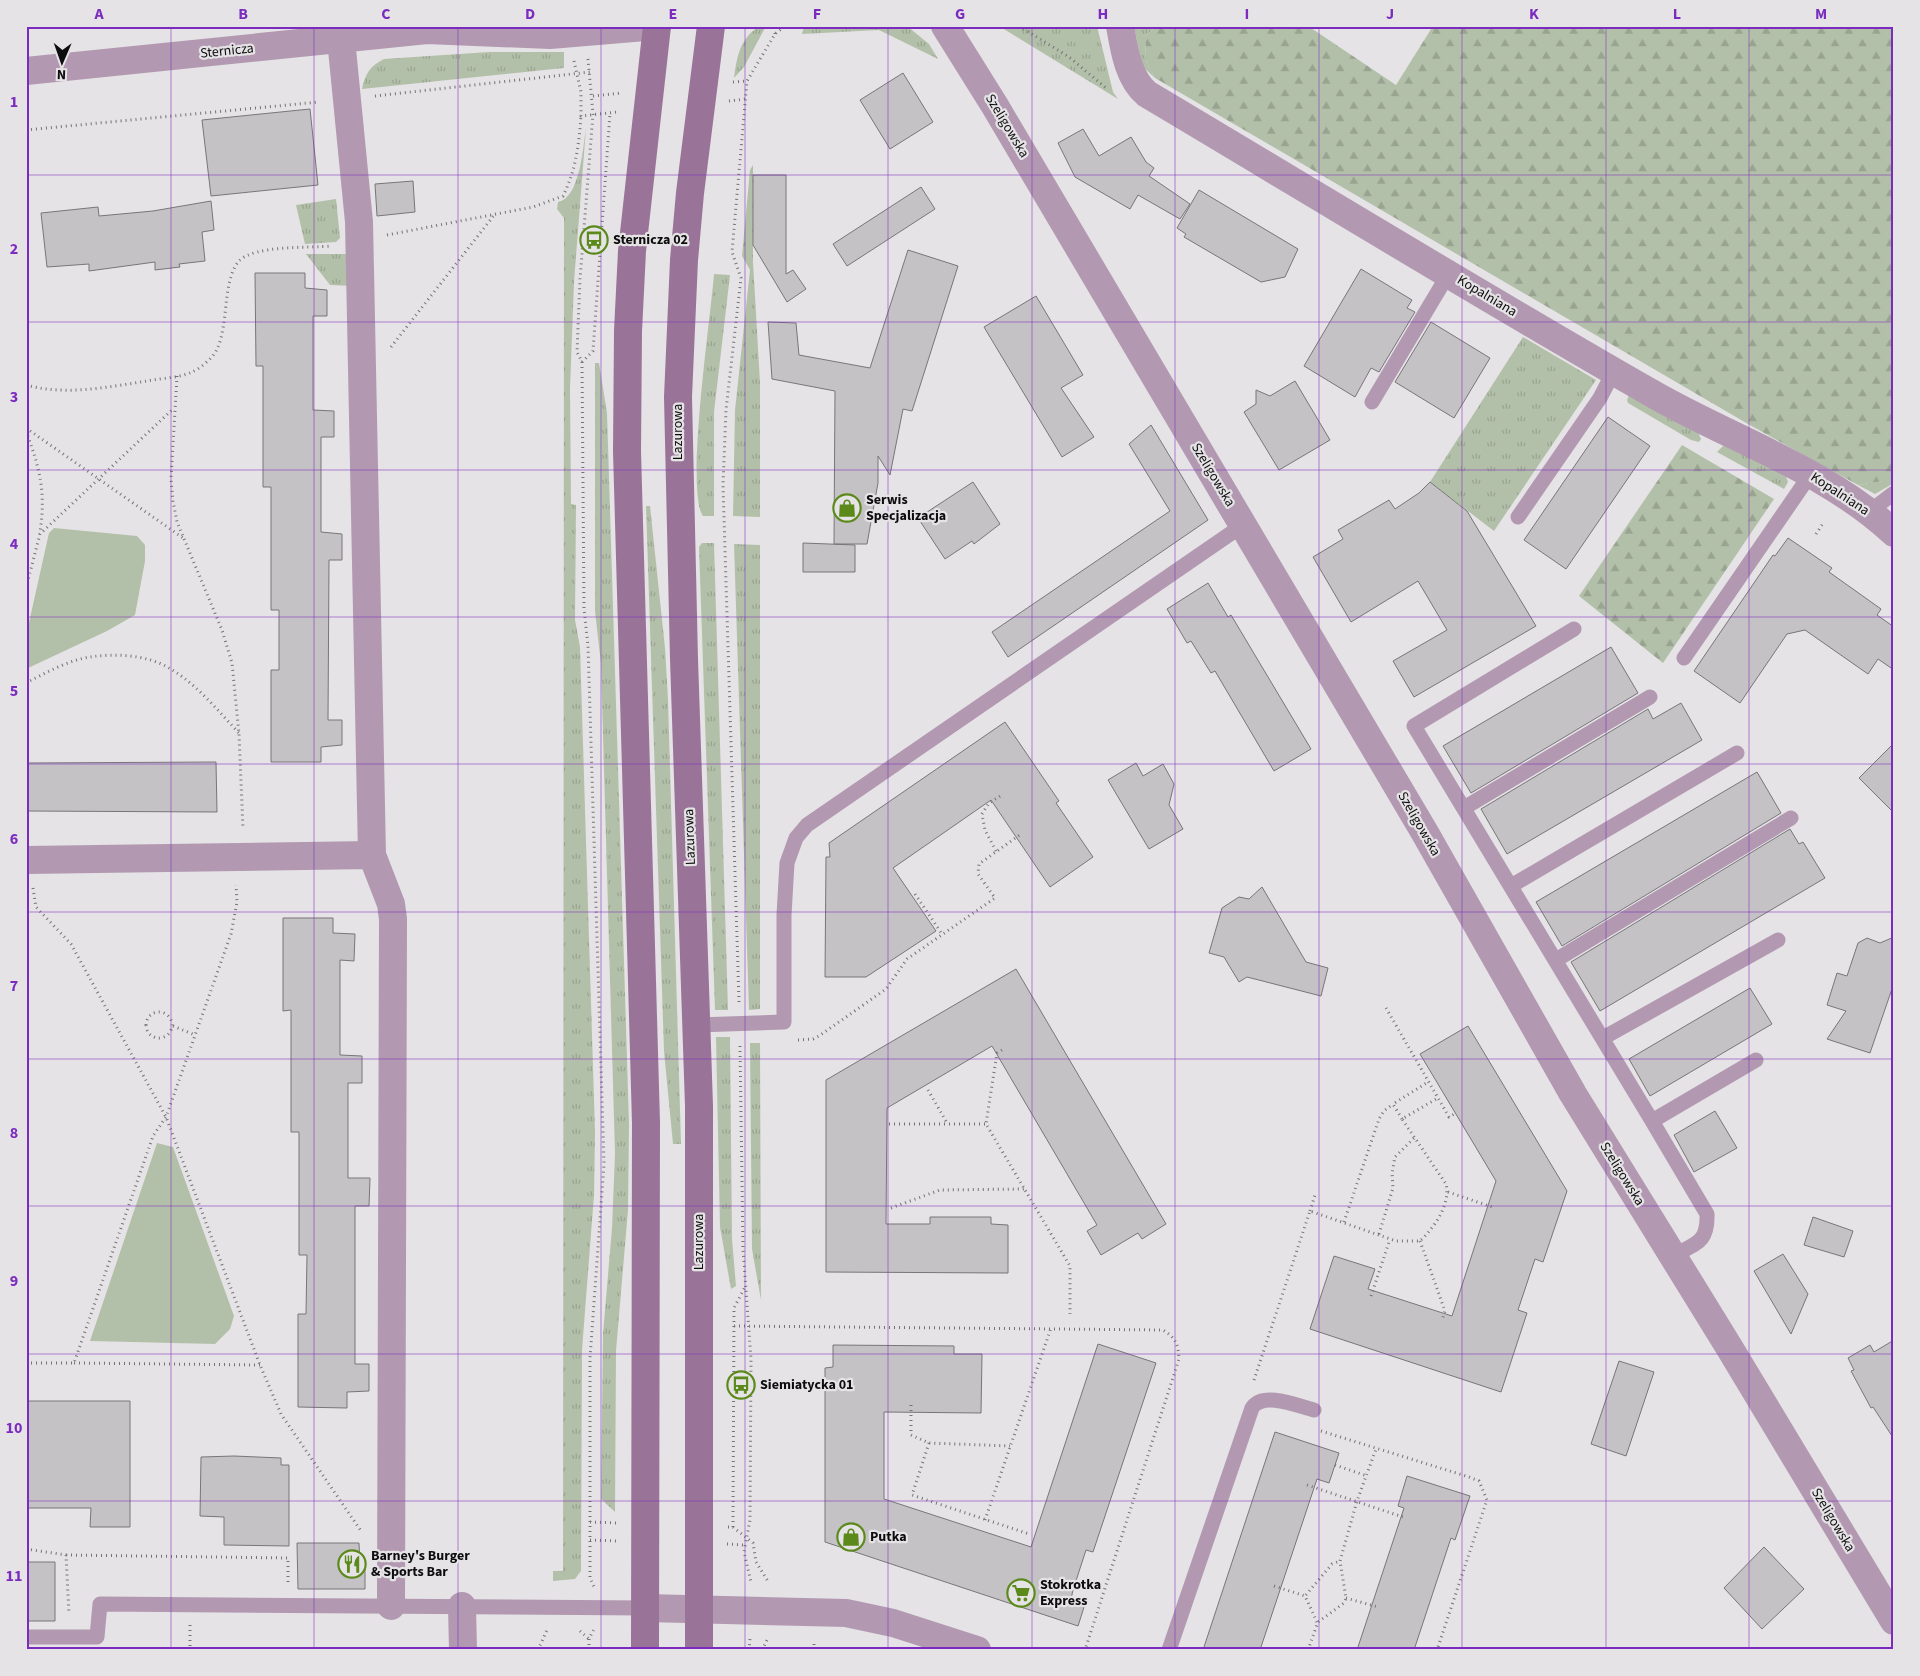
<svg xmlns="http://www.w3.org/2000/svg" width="1920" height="1676" viewBox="0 0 1920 1676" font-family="'Source Sans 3',sans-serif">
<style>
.grass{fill:url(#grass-tufts)}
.forest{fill:url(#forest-firs)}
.green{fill:#b3c0a9}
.building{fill:#c4c2c4;stroke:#787678}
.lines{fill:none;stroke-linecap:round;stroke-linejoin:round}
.path{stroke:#757475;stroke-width:3;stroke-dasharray:1 4;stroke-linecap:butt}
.service{stroke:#b299b1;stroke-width:15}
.minor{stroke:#b299b1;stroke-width:28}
.tertiary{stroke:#b299b1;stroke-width:28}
.secondary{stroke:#997498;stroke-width:28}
.grid{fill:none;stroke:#7b2cbf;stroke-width:1;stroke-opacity:0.55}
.labels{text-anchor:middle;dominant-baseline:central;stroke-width:4.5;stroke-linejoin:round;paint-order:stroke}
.street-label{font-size:14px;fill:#0e0d0e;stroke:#e5e3e5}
.poi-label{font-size:14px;font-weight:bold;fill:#0e0d0e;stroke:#e5e3e5;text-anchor:start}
.neatline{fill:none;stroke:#7b2cbf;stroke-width:2}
.grid-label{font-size:16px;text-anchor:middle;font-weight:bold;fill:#7b2cbf}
</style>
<defs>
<pattern id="grass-tufts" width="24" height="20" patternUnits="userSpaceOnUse" patternTransform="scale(1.25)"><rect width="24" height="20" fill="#b3c0a9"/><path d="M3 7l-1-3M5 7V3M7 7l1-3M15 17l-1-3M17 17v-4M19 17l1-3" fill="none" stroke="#99a490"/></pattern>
<pattern id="forest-firs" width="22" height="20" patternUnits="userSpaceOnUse" patternTransform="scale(1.25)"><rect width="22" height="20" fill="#b3c0a9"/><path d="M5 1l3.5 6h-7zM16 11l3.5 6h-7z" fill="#99a490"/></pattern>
</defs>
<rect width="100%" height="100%" fill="#e5e3e5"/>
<!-- grass -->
<path class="grass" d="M760 26H766L744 67 734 78C737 56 740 38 760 26Z
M804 26H907L929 44 938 59 879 30 802 34Z
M999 26H1097L1113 92 1118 99Z
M1134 26H1157L1145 36 1146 60 1155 78 1142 66Z
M489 52H564V68L362 89C365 74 370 66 384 59Z
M586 128 574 282 570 389 571 504 576 505 575 620 580 647 595 1132 594 1195 582 1350 581 1571 575 1579 553 1581V1571H563L564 218 557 209 558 202C580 198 583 147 586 128Z
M753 165V262L760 383V517L733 516 735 410 750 270 742 256 750 170Z
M336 199 340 238 336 242 305 244 296 205Z
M306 254H352V286L330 285Z
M714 274 730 275 714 412V516H703C685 491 711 315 714 274Z
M1523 337 1596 380 1494 531 1430 482Z
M595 363H599L607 413 629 1124 628 1210 616 1351 615 1512 601 1499 603 1334 612 1228 615 1154 601 664 595 611Z
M1629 395 1698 432 1701 439 1699 442 1691 440 1628 403 1627 400Z
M1723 446 1729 447 1785 473 1788 482 1784 489 1717 452Z
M1894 469V483L1875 494 1858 485 1882 481Z
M646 506H650L665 648 668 700 681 1144H673L664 1051Z
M702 543H714L728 1010H715L699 547Z
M734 544 760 545V1009L749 1010Z
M716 1037H730L732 1239 736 1286 731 1289 720 1227Z
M750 1043H760L761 1300 752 1249Z"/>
<!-- forest -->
<path class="forest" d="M1157 26H1308L1396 85 1433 26H1894V469L1883 481 1858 485 1748 424 1155 78 1146 60 1145 36Z
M1682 445 1774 499 1663 663 1579 596Z"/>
<!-- green -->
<path class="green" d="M54 528 137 536 145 545V561L135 615 107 631 26 669V636L49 533Z
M157 1143 173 1147 234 1316 230 1329 215 1344 90 1341Z"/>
<!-- building -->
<path class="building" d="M903 73 933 122 890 149 860 100Z
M310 109 318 185 211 196 202 120Z
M1083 129 1099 156 1131 137 1146 162 1154 168 1149 176 1190 204 1180 219 1138 195 1130 209 1075 177 1058 143Z
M753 175H786V274L793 270 806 289 787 302 753 245Z
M413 181 415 212 377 216 375 184Z
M921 187 935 209 847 266 833 244Z
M1199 190 1298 249 1285 277 1261 282 1184 237 1186 234 1177 228Z
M211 201 214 230 202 232 205 261 179 264 180 267 155 270V262L89 271V264L47 267 41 213 98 207 99 216 153 211Z
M908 250 958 266 912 411 903 409 890 475 878 456V483L867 544H834L835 391 772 379 768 322 796 323 799 355 870 368Z
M1361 269 1412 300 1407 308 1415 312 1379 372 1371 368 1355 397 1304 366Z
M255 273H305V288L327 290V316H313V410L334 411V437H321V532L342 534V560H329L328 720H342V745L321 747V762H271V670H279V610H271V487H263V366H256Z
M1036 296 1083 375 1061 388 1094 437 1062 457 984 327Z
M1431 322 1490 358 1454 418 1395 382Z
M1295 381 1330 440 1279 470 1244 412 1256 404V390L1270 396Z
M1608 417 1650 446 1566 569 1524 540Z
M1151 425 1208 520 1008 657 992 632 1170 511 1129 444Z
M973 482 1000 524 974 544 972 541 945 559 918 518Z
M1430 482 1467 511 1536 626 1414 697 1393 661 1447 630 1418 581 1351 622 1313 557 1343 539 1338 530 1389 500 1395 509 1419 493Z
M1788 538 1832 568 1829 572 1881 609 1877 615 1894 627V670L1878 659 1868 674 1805 630 1787 634 1740 703 1694 671 1773 555 1775 556Z
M803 543 855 545V572H803Z
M1208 583 1228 617 1231 615 1311 749 1274 771 1215 671 1211 673 1191 641 1187 643 1167 609Z
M1611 647 1638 693 1471 793 1443 746Z
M1681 703 1702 740 1507 854 1481 809 1648 709 1653 719Z
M1005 722 1059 801 1056 803 1093 857 1050 887 991 800 893 868 936 931 866 977H825L826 857H830L829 843Z
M1894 743V813L1859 778Z
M216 762 217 812 26 811V763Z
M1136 763 1143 776 1163 764 1174 784 1169 805 1183 829 1149 849 1108 780Z
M1757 772 1781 813 1562 946 1536 902Z
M1790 829 1799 844 1803 842 1825 878 1600 1011 1571 962Z
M1262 887 1306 962 1328 968 1321 996 1247 977 1239 982 1224 957 1209 953 1222 908 1239 897 1249 899Z
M283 918H333V933L355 934 354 961 340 960V1055L362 1056V1083H348V1178H370L369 1206H355V1364H369V1391L347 1392V1408L298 1407V1314H306L307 1255H299V1132H291V1010L283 1011Z
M1894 937V983L1870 1053 1827 1039 1846 1011 1827 1005 1837 973 1847 976 1858 943 1867 938 1880 943Z
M1016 969 1166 1224 1142 1239 1138 1233 1101 1255 1087 1231 1097 1225 992 1046 887 1108 886 1224H930V1217H991V1224L1008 1225V1273L826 1272V1080Z
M1750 988 1772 1024 1650 1096 1629 1059Z
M1468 1026 1567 1191 1543 1262 1535 1259 1518 1310 1527 1313 1501 1392 1310 1329 1334 1256 1375 1269 1368 1289 1452 1316 1496 1181 1420 1054Z
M1715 1111 1737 1148 1694 1172 1674 1135Z
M1813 1217 1853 1231 1844 1257 1804 1245Z
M1783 1254 1808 1294 1791 1334 1754 1271Z
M1894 1340V1439L1873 1407 1871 1408 1851 1371 1854 1370 1848 1358 1870 1345 1874 1352Z
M1098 1344 1156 1363 1093 1552 1086 1550 1073 1590 1071 1599 1085 1604 1078 1626 825 1542V1368L833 1367V1345L954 1346V1354H982L981 1413 884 1412V1499L1031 1547Z
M1619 1361 1654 1372 1626 1456 1591 1444Z
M26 1401H130V1527H90L91 1508H26Z
M1275 1432 1339 1453 1329 1483 1317 1479 1260 1650H1203Z
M234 1456 281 1458V1465H289V1546L224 1545V1517L200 1516 201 1457Z
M1407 1476 1470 1496 1455 1540 1451 1538 1414 1650H1357L1404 1508 1398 1506Z
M297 1543H359L360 1565 365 1564V1589H298Z
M1764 1547 1804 1589 1762 1629 1724 1588Z
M26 1562H55V1621H26Z"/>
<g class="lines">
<!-- path -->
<path class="path" d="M1019 26 1069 57 1106 88
M775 34V26
M588 59 593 114 580 279 577 352 582 362 584 609 588 646 604 1164 590 1358V1578L594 1587
M574 61 581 92V116L618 112
M733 82 747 81
M375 96 590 72
M593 96 622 93
M729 101 746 99
M26 130 319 102
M387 235 533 207 563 196C576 170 579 144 581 116
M391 347 495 214
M582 362 593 351 610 113
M177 376 171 479 173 501 177 522 222 630 232 663 239 734 243 829
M26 385C65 396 108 387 147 381 162 378 179 378 192 372 201 368 213 358 217 349 229 325 222 281 239 261 254 245 310 248 332 246
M26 428 183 538
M26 431C40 469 46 492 40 532
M1816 534 1824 522
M26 588 40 534 174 408
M26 683C45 673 69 660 90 657 115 653 148 655 169 668 197 684 217 710 239 733
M996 851 985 830 982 814 989 803 1002 795
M33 888 36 907 71 944 166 1117 260 1365 281 1414 361 1531
M915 894 942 934
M739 1002 723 485 726 410 741 278 732 252 747 81 775 34 785 26
M1386 1008 1449 1117 1456 1113
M146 1025a13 13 0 1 1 26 0a13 13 0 1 1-26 0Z
M173 1026 195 1035
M798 1040 813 1039 819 1036 886 989 907 959 995 898 978 874 979 864 1021 834
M740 1046 743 1249 751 1359 750 1520 744 1552 751 1582
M1002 1050 997 1053 986 1124 1070 1266V1314
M928 1090 947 1123
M1402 1119 1393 1104 1428 1082
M889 1124H986
M1448 1192 1492 1207
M891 1208 940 1190 1024 1189
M1310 1211 1315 1195
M1344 1222 1379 1119 1384 1111 1393 1104
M1379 1234 1393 1188 1392 1173 1395 1157 1414 1138
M1420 1241 1445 1311 1442 1320
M1371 1296 1390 1239
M734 1326 1163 1330C1176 1338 1178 1344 1179 1359L1085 1650
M26 1363H74L153 1136 166 1117 231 934 237 902 236 885
M74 1363 260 1365
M1254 1380 1310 1211 1396 1241H1420C1434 1228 1451 1204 1446 1184L1402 1119 1438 1098
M911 1405V1435L929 1443 1010 1446
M1321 1431 1469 1477 1479 1481 1487 1500 1437 1650
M929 1443 912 1495 1029 1534
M1335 1465 1367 1476
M1307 1485 1406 1518
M985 1520 1051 1328
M590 1522 617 1523
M728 1527H733L753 1543 756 1562 769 1583
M733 1527 734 1308 746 1285
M590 1540 618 1541
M727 1544 744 1545
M26 1549 66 1555 69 1614
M66 1555 288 1558V1583
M1274 1586 1305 1596
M1346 1598 1378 1607
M1317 1622 1305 1596 1332 1564 1340 1561
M190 1625V1650
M580 1631 589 1639
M538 1650 547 1630
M589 1650V1639L594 1629
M749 1650 750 1639
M762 1650 767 1640
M814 1650V1640
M1308 1650 1318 1622 1344 1603 1346 1598 1340 1561 1357 1501 1376 1449"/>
<!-- service -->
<path class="service" d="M1372 402 1449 273
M1869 512 1894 493
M1518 517 1600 398 1614 371
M1574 629 1414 726 1652 1121 1756 1060
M1684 658 1810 475
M1464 808 1650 697
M1511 886 1737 753
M1556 960 1791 818
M697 1025 784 1022V915L787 863 796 838 807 825 1243 525
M1603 1038 1778 940
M1652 1121 1707 1214C1708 1243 1696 1243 1673 1256
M26 1637H97L100 1604 646 1608
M1169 1650 1252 1408C1263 1391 1298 1406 1314 1410"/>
<!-- minor -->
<path class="minor" d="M1120 26C1124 49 1128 78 1147 94 1315 194 1483 297 1653 394 1733 440 1825 469 1894 533
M427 30 550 35 657 26
M341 39 359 222 372 855 391 904 393 919 391 1606
M26 71 427 30 443 26
M26 860 372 855
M462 1606 463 1650
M646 1608 846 1613 893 1623 977 1650"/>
<!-- tertiary -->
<path class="tertiary" d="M945 26 995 106 1425 833 1573 1094 1729 1347 1894 1621"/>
<!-- secondary -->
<path class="secondary" d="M645 1650 646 1123 627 451 628 331 632 251 657 26
M699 1650V1106L684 659 678 397 684 260 690 193 711 26"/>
</g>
<!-- grid -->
<path class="grid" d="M171 26V1650M314 26V1650M458 26V1650M601 26V1650M745 26V1650M888 26V1650M1032 26V1650M1175 26V1650M1319 26V1650M1462 26V1650M1606 26V1650M1749 26V1650M26 175H1894M26 322H1894M26 470H1894M26 617H1894M26 764H1894M26 912H1894M26 1059H1894M26 1206H1894M26 1354H1894M26 1501H1894"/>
<!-- icons -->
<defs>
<g id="bus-ring" transform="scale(1.4375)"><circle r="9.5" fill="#e5e3e5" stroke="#5b891a" stroke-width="1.5"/><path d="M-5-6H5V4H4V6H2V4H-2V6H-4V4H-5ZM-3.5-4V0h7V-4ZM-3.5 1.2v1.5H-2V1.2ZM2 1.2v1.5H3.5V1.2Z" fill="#5b891a"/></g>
<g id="shop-ring" transform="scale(1.4375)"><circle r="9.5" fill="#e5e3e5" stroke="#5b891a" stroke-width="1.5"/><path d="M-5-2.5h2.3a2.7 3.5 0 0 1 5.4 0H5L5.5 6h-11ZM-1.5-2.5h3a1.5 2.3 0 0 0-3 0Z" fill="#5b891a"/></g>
<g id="restaurant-ring" transform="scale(1.4375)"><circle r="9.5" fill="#e5e3e5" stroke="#5b891a" stroke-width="1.5"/><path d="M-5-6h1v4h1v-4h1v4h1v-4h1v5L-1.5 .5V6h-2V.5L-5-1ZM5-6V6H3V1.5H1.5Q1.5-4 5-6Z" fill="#5b891a"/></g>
<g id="supermarket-ring" transform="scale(1.4375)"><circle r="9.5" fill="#e5e3e5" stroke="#5b891a" stroke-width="1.5"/><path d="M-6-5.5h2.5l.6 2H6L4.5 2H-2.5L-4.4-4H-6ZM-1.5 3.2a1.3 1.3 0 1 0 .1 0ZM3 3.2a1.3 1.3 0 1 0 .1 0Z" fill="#5b891a"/></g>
</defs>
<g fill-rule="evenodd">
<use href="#bus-ring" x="594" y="240"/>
<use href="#shop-ring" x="847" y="508"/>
<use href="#bus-ring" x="741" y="1385"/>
<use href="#shop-ring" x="851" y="1537"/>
<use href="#restaurant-ring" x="352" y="1564"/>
<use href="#supermarket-ring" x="1021" y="1593"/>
</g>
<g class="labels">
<!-- street labels -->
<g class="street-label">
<text transform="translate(227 51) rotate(-6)">Sternicza</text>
<text transform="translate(1007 126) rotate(59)">Szeligowska</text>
<text transform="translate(1487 296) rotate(31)">Kopalniana</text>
<text transform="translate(678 432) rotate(-90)">Lazurowa</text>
<text transform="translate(1213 475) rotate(59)">Szeligowska</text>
<text transform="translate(1840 494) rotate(33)">Kopalniana</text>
<text transform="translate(1419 824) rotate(60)">Szeligowska</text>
<text transform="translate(690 837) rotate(-92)">Lazurowa</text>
<text transform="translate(1622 1174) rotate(58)">Szeligowska</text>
<text transform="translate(699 1242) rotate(-90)">Lazurowa</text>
<text transform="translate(1833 1520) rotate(59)">Szeligowska</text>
</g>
<!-- poi labels -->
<g class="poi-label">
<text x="613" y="240">Sternicza 02</text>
<text x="866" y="500">Serwis<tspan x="866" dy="16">Specjalizacja</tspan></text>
<text x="760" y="1385">Siemiatycka 01</text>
<text x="870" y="1537">Putka</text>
<text x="371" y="1556">Barney's Burger<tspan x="371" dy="16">&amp; Sports Bar</tspan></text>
<text x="1040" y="1585">Stokrotka<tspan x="1040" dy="16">Express</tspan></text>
</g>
</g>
<!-- border -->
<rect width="1920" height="1676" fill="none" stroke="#e5e3e5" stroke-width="55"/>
<!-- north arrow -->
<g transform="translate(62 62) rotate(182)" stroke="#e5e3e5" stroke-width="4" paint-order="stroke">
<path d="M0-4L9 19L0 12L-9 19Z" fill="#0e0d0e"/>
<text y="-8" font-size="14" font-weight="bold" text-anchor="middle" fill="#0e0d0e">N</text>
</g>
<rect x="28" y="28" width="1864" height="1620" class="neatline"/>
<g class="grid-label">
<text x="99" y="19">A</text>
<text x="243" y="19">B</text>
<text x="386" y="19">C</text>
<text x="530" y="19">D</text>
<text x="673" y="19">E</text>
<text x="817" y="19">F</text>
<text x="960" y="19">G</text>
<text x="1103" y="19">H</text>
<text x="1247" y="19">I</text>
<text x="1390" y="19">J</text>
<text x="1534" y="19">K</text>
<text x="1677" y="19">L</text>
<text x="1821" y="19">M</text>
<text x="14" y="107">1</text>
<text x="14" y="254">2</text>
<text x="14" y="402">3</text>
<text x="14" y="549">4</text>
<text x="14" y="696">5</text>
<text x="14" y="844">6</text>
<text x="14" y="991">7</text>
<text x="14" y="1138">8</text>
<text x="14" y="1286">9</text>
<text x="14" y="1433">10</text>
<text x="14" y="1581">11</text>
</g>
</svg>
